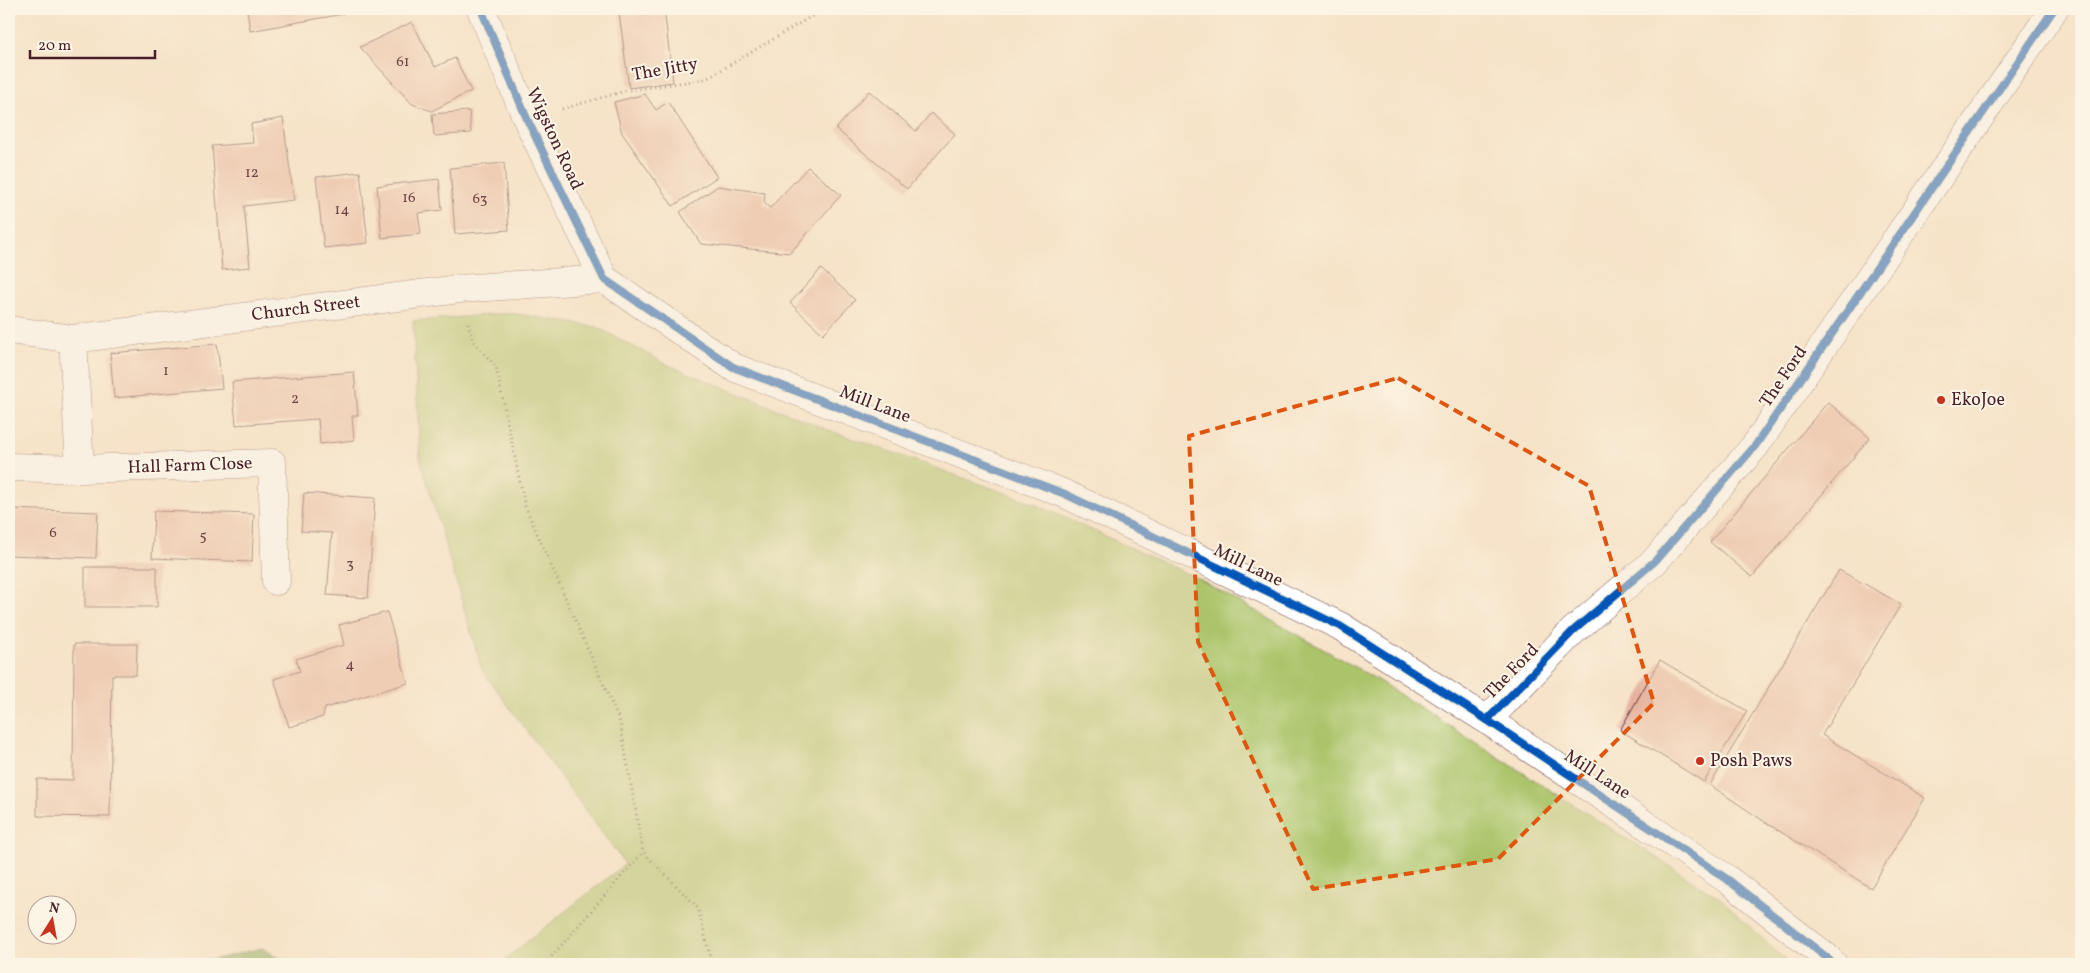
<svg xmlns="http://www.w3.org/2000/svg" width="2090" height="973" viewBox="0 0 2090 973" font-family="Vollkorn,serif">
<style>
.green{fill:#abc46a;stroke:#7a724a}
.forest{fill:#88aa5e;stroke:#696444}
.building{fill:#e6b29e}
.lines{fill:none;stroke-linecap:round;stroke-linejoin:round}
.street-casing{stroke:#643c43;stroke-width:29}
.path{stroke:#643c43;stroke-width:3;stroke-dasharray:1 4;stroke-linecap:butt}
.street{stroke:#fff;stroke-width:28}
.cycleway-casing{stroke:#fcf5e5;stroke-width:11}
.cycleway{stroke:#0057b8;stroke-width:8}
.marked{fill:none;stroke:#e0560e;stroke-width:4;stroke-dasharray:10 6;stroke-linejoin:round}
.poi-dot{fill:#c8321e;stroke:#fcf5e5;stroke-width:2}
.labels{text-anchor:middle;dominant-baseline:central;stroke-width:4;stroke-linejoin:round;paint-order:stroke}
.number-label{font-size:15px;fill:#714448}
.street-label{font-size:18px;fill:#4a1f2b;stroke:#fcf5e5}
.poi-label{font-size:18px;fill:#4a1f2b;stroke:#fcf5e5;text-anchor:start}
</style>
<rect width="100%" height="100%" fill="#fcf5e5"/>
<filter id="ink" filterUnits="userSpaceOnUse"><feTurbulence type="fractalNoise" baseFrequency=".02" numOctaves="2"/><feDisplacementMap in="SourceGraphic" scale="10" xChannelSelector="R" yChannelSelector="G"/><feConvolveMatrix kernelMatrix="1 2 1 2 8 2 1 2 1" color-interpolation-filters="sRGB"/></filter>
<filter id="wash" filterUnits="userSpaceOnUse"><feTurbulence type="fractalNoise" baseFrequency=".0096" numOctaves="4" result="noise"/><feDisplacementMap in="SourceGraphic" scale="20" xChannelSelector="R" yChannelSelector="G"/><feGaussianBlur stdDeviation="1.12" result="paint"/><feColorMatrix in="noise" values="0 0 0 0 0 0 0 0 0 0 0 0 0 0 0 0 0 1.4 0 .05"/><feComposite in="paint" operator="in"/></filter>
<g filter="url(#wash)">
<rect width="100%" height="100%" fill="#f6e3c9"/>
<!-- green -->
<path class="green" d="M510 313 597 327 666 364 826 429 1028 501 1199 579 1374 678 1720 898 1789 964H499L625 864 482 670 420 458 413 321Z"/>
<!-- forest -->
<path class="forest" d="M262 948 290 964H208L212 960Z"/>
<g id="blocks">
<!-- building -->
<path class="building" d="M247 9H342L343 14 250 31Z
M558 9H577V10L559 13Z
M644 9H664L673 82 629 88 619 12Z
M412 22 435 67 455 58 471 91 432 111 412 104 360 47Z
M869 91 916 131 931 113 955 134 907 189 836 129Z
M645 94 656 110 668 102 717 177 673 206 622 133 614 102Z
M469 111 471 133 434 136 432 114Z
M283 118 294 200 244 206 250 267 222 270 212 146 253 143 251 124Z
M504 163 509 230 455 234 450 168Z
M808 167 841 195 790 253 701 244 680 212 718 186 765 193 764 203 770 208Z
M360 172 368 243 324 248 316 177Z
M439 179 442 210 418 213 421 234 382 238 377 186Z
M821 269 855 300 823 334 790 303Z
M217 344 222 388 114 398 110 353Z
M354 372 358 416H352L354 440 320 444 318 419 236 425 232 382Z
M1828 402 1870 438 1752 577 1710 542Z
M304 493 375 498 368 598 327 595 332 533 301 531Z
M9 509 98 512 96 558 9 555Z
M154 511 254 514 252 562 152 558Z
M85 567H157V607H85Z
M1839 570 1901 604 1822 735 1925 798 1871 888 1768 824 1710 785Z
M387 612 408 683 325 708 323 717 289 727 274 679 300 671 296 659 344 645 339 625Z
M74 644H137L136 675H112L110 817 37 816V779L73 780Z
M1660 660 1747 711 1704 782 1620 730Z"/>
</g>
</g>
<g filter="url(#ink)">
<use href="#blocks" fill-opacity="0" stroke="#643c43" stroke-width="1"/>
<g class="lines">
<!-- street casing -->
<g class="street-casing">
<path id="street" d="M481 9 527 119 604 279 733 367 1065 494 1340 626 1487 720 1727 879 1826 957 1833 964
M9 330 73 339 459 289 604 279
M9 467 80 469 73 339
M80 469 272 463 276 581
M1487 720 1573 631 1655 561 1755 446 2054 9"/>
</g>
<!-- path -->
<path class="path" d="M562 109 625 91 706 79 824 9
M468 323 473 341 496 367 525 506 620 722 643 852 698 908 712 964
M545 964 643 852"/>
<!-- street -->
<use href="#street" class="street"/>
<!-- cycleway casing -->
<g class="cycleway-casing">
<path id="cycleway" d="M481 9 527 119 604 279 733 367 1065 494 1340 626 1487 720 1727 879 1826 957 1833 964
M1487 720 1573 631 1655 561 1755 446 2054 9"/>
</g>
<!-- cycleway -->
<use href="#cycleway" class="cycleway"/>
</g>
</g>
<!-- marked area -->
<path d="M0 0H2090V973H0ZM1398 378 1589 486 1654 703 1498 859 1313 889 1198 642 1189 436Z" fill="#f6e3c9" fill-opacity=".55" fill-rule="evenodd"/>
<path class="marked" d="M1398 378 1589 486 1654 703 1498 859 1313 889 1198 642 1189 436Z"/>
<!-- markers -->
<g class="poi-dot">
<circle cx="1941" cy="400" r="5"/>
<circle cx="1700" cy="761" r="5"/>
</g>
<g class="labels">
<!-- number labels -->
<g class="number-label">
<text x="403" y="62">61</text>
<text x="252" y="173">12</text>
<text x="409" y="198">16</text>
<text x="480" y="199">63</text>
<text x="342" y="210">14</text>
<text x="166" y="371">1</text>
<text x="295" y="399">2</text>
<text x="53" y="533">6</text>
<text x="203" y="536">5</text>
<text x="350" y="564">3</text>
<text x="350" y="665">4</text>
</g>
<!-- street labels -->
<g class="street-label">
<text transform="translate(665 70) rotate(-10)">The Jitty</text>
<text transform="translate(554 139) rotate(65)">Wigston Road</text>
<text transform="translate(306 309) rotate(-7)">Church Street</text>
<text transform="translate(1784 377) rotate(-56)">The Ford</text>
<text transform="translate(875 405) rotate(21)">Mill Lane</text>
<text transform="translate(190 466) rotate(-2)">Hall Farm Close</text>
<text transform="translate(1248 566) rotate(26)">Mill Lane</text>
<text transform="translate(1512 672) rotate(-46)">The Ford</text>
<text transform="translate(1597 775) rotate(33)">Mill Lane</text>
</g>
<!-- poi labels -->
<g class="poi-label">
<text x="1951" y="400">EkoJoe</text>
<text x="1710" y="761">Posh Paws</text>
</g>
</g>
<!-- margin -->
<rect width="2090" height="973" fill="none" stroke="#fcf5e5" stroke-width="30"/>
<!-- north arrow -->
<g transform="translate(52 920) rotate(11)"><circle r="24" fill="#fcf5e5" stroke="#b59f9b"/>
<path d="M0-4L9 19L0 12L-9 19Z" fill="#c8321e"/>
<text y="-8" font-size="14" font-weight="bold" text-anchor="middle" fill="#4a1f2b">N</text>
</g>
<!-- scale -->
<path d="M30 50v8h125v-8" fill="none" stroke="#4a1f2b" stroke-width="2.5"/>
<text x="38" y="50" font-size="15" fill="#4a1f2b" stroke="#fcf5e5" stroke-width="4" paint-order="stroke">20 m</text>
</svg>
